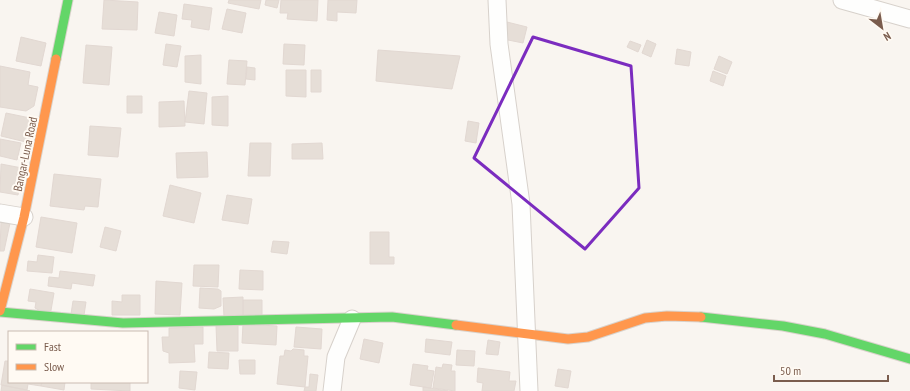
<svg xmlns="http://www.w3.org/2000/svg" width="910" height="391" viewBox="0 0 910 391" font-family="'PT Sans Narrow',sans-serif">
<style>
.building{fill:#e6ded7;stroke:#e2d8d2}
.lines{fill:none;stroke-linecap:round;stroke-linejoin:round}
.street-casing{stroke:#d7d1cb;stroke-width:19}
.fast-casing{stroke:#d9d2cb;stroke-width:11}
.slow-casing{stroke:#d9d2cb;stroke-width:11}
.street{stroke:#fefefd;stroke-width:17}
.fast{stroke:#63d668;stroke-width:9}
.slow{stroke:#ff974d;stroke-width:9}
.marked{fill:none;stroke:#7b2cbf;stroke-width:3;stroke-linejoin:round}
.labels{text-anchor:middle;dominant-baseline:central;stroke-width:4;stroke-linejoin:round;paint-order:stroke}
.street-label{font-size:12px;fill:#7a5c4d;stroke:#fffaf3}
</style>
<rect width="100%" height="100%" fill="#f9f5f0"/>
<!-- building -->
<path class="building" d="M104 0 138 2 137 30 102 29Z
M229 0H261L259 9 228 3Z
M266 0H279L277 8 265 5Z
M281 0H318L317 21 287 19 288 13H280Z
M328 0H357L356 13 337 12V21L327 20Z
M184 4 212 8 209 30 191 27 192 20 182 19Z
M227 9 246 13 242 33 222 29Z
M159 12 177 15 174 36 155 33Z
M507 22 527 27 523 43 503 39Z
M21 37 46 43 41 66 16 61Z
M647 40 656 44 651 57 642 53Z
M630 41 641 45 638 52 627 47Z
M166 44 181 46 177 67 163 65Z
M284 44 305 45 304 65 283 64Z
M86 45 112 47 109 85 83 83Z
M677 49 691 52 689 66 675 64Z
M378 50 460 56 452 89 376 81Z
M201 55V84L185 82V56Z
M719 56 732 62 727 74 714 69Z
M229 60 247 61 245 85 227 84Z
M0 66 30 72 28 85 38 87 34 106 26 111 0 107Z
M247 67 255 68V80L246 79Z
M286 70H306V97L286 96Z
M311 70H321V92H311Z
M713 71 726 76 723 86 710 81Z
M189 91 207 93 204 124 185 122Z
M127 96H142V113H127Z
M228 96V126L212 125V97Z
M184 101 185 126 159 127V102Z
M6 113 35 119 30 143 1 136Z
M468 121 479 123 476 143 465 141Z
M90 126 121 128 118 157 88 155Z
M0 139 21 143 17 160 0 156Z
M250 143H271L270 176H248Z
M322 143 323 159H292V144Z
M207 152 208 177 177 178 176 153Z
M1 164 22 168 18 195 0 192Z
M54 174 101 179 98 207 85 206 84 210 50 206Z
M170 185 201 193 194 223 163 216Z
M227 195 252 199 248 224 222 220Z
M41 217 77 223 72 253 36 247Z
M1 221 10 223 4 251H0Z
M105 227 121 231 116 251 100 247Z
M370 232H389V257H394V264H370Z
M273 241 289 242 287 254 271 252Z
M38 255 54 257 52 273 27 271 28 261 37 262Z
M194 265H219L218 287 193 286Z
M240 270 263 271V290L239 289Z
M60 271 95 275 93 286 72 283 71 289 48 286 49 277 59 278Z
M156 281 182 283 180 315 155 314Z
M200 288 218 289 221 291V306L214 309 199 308Z
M30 289 54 293 50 316 35 308 36 302 28 301Z
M122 295H140V315H112V301L122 302Z
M243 297V317H224L223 298Z
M243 300H262V316L243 317Z
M73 301 86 302 84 315 71 314Z
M243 324 277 326 276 345 242 343Z
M216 325H238V351H217Z
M203 327V344H194L195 362 169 363V353L163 351 162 337H169V328Z
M296 327 322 329 321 349 294 347Z
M364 339 383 343 379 363 360 359Z
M426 339 452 342 450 355 425 352Z
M488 340 500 342 498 355 486 354Z
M293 349 304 350V356H308L305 387 277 384 280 356H284L285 350 291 351Z
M457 350 475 351 474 366 456 365Z
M209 352 229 353 228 369 208 368Z
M239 360H255V374H240Z
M5 361H9V382H42L41 386 28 384 27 390 1 385Z
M413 364 428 366 427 370 434 371 431 388 410 385Z
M443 364 452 365 451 371H455V391L433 388 436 367 442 368Z
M478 368 510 372 509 381H516L514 391H482L483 383 477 382Z
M558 369 571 371 568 388 555 386Z
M180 371 197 372 195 390 179 388Z
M310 374 318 375 316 391H304L305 387H309Z
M42 382H65L64 390 41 386Z
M91 382H130V391L91 389Z
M2 385 30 391H1Z
M423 387 448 391H423Z"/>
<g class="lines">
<!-- street casing -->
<g class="street-casing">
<path id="street" d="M497 0 499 44 521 204 529 391
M842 0 910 19
M0 213 24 217
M332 391 336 357 352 319"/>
</g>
<!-- fast casing -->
<g class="fast-casing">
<path id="fast" d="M56 59 68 0
M0 312 123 323 392 317 456 325
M701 317 783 326 825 334 910 359"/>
</g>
<!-- slow casing -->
<g class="slow-casing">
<path id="slow" d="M0 311 24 217 56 59
M456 325 568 339 588 337 645 318 667 316 701 317"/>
</g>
<!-- street -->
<use href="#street" class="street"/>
<!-- fast -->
<use href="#fast" class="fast"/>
<!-- slow -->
<use href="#slow" class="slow"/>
</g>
<!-- marked area -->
<path class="marked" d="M533 37 631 66 639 188 585 249 474 158Z"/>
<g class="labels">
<!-- street labels -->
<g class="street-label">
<text transform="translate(25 154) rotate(-78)">Bangar-Luna Road</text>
</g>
</g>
<!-- legend -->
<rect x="8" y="331" width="140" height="52" fill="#fffaf3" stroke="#cabbb1"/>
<rect x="16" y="344" width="20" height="6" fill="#63d668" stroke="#cabbb1"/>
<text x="44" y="351" font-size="12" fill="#7a5c4d">Fast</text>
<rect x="16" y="364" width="20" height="6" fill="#ff974d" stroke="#cabbb1"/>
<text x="44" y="371" font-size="12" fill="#7a5c4d">Slow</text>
<!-- north arrow -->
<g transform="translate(882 28) rotate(149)" stroke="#fffaf3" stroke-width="3" paint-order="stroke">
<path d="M0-3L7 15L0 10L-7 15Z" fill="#7a5c4d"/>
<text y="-6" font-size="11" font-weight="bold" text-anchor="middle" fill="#7a5c4d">N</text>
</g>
<!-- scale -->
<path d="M774 375v6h114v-6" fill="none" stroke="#7a5c4d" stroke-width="2"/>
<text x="780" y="375" font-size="12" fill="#7a5c4d" stroke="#fffaf3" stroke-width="3" paint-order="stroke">50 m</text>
</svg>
